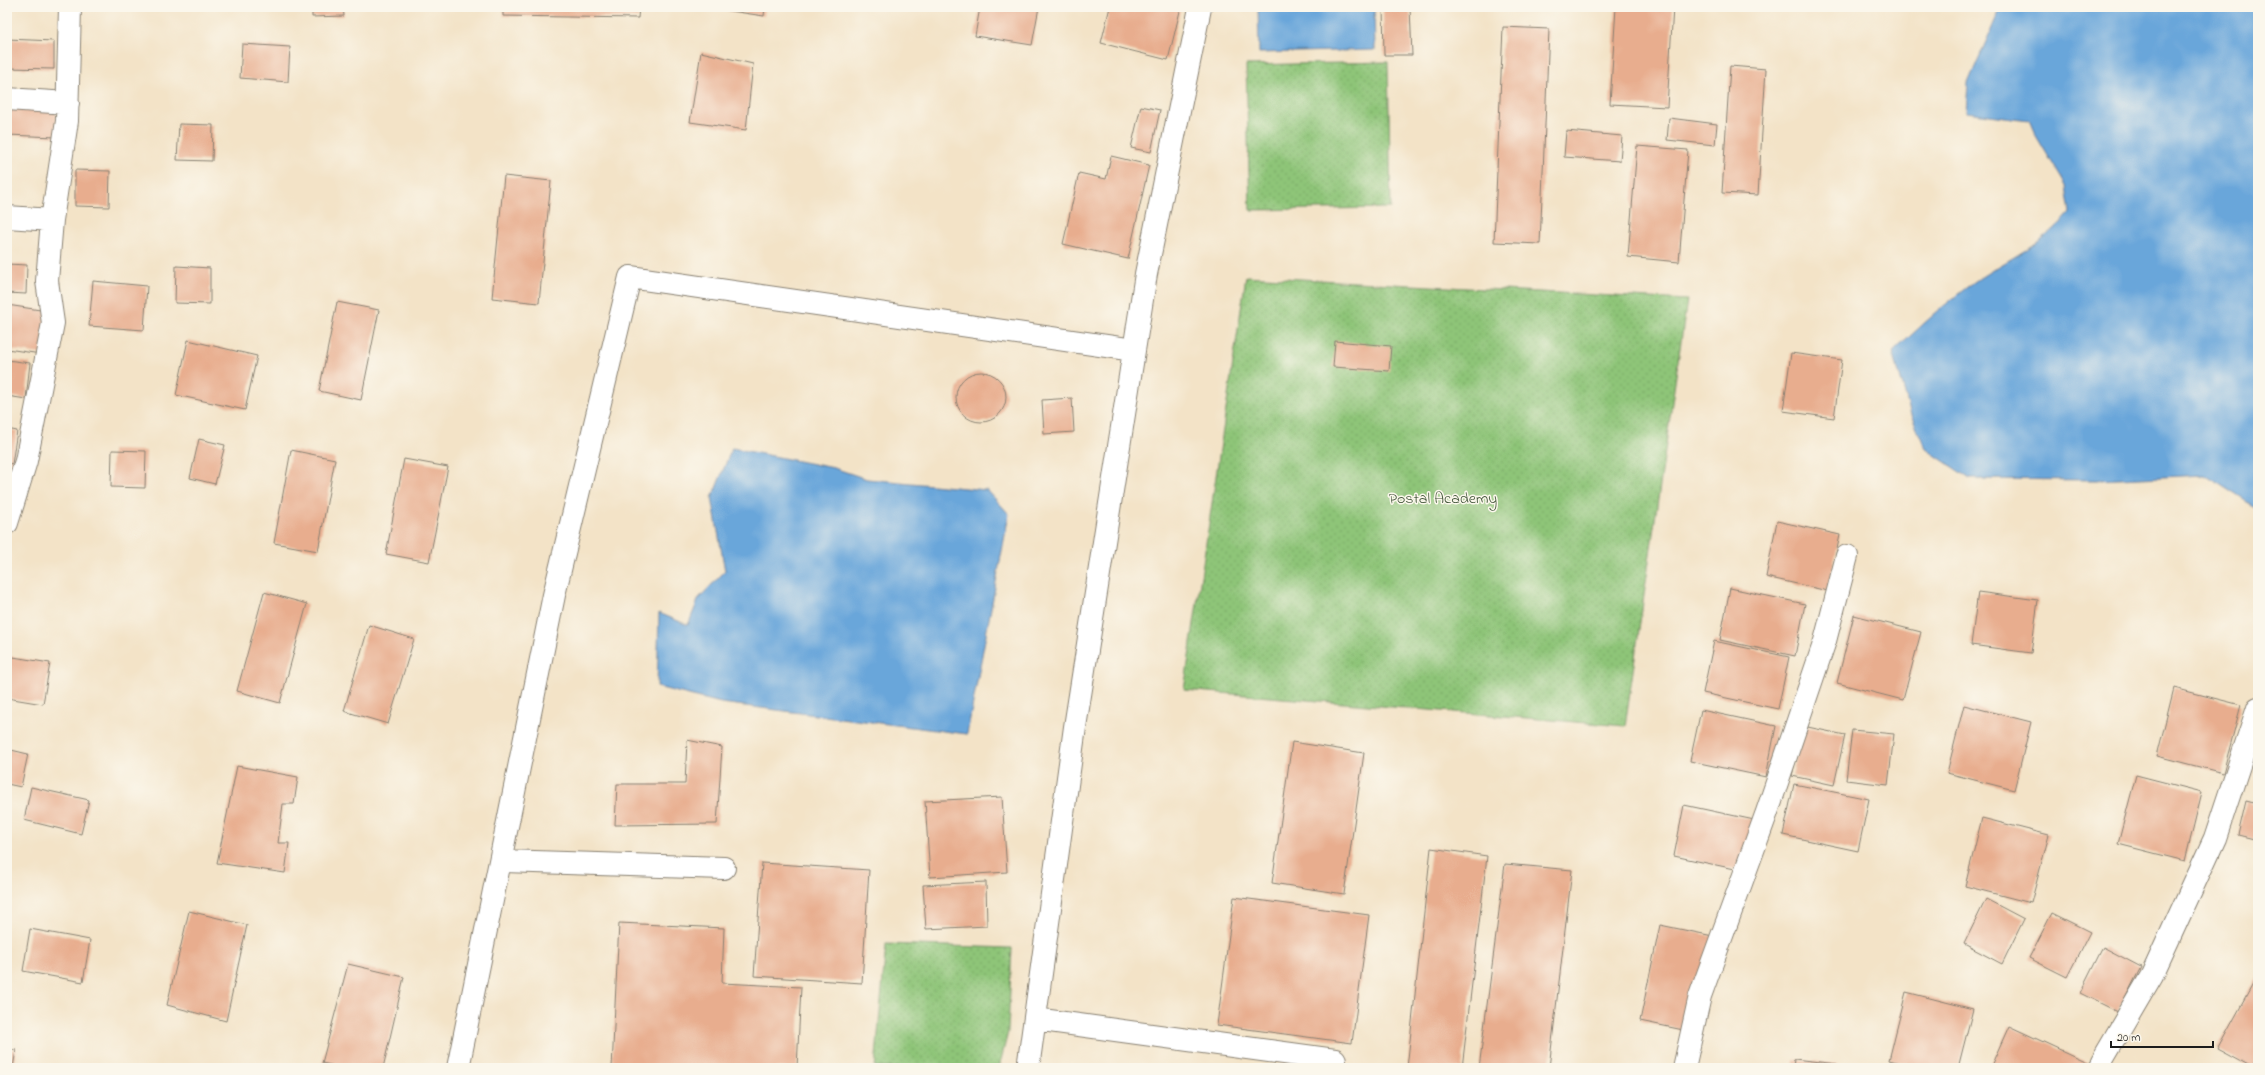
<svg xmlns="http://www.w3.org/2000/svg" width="2265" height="1075" viewBox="0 0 2265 1075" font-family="'Indie Flower',sans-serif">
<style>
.grass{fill:url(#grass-dots);stroke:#55704a}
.water{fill:#69a6da;stroke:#42617b}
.building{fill:#e8ad8e}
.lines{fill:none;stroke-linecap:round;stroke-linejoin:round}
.minor-casing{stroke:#888072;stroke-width:24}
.minor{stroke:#fff;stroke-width:22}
.labels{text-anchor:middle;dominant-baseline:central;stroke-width:3;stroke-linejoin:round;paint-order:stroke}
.park-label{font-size:16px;fill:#44573c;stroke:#fbf7ec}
</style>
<defs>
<pattern id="grass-dots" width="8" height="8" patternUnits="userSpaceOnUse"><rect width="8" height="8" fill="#8ec578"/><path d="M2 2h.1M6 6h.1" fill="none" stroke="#7aa967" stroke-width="1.8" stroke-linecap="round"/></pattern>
</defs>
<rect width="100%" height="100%" fill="#fbf7ec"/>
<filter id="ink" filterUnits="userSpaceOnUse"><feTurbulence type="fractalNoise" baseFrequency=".025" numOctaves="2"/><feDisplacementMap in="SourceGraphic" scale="8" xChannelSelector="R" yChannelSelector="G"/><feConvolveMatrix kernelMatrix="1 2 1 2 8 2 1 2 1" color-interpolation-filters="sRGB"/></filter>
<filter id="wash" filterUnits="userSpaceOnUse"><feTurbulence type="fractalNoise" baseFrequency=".012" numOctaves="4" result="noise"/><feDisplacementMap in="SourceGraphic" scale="16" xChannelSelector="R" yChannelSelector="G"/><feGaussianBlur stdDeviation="0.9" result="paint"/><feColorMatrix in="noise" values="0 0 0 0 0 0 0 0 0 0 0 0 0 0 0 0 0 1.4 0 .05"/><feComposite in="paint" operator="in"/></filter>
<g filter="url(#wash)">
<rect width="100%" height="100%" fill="#f3e3c7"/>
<!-- grass -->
<path class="grass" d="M1388 62 1391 208 1250 210 1246 65Z
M1246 276 1687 300 1625 726 1184 690Z
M886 944 1012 948 1008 1032 999 1068H875Z"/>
<!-- water -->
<path class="water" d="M1258 7H1374L1375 50 1259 53Z
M2001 7H2258V509L2205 475 2097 480 1970 479 1926 449 1911 415 1893 352C1919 328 1945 303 1974 282 2007 259 2043 245 2070 213L2066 186 2035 134 2029 120 1966 112 1968 83Z
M732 448 834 468 867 479 987 490 1009 514 967 734 721 703 657 687 659 613 688 625 699 598 725 571 712 498Z"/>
<g id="blocks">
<!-- building -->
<path class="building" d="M312 7H343L344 16 312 17Z
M503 7H639L638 18 503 16Z
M717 7H765L764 16 717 9Z
M980 7H1039L1032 45 975 36Z
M1110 7H1181L1168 60 1101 43Z
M1383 7H1410L1412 55H1384Z
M1616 7H1673L1667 107 1610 104Z
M1503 27 1549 29 1540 244 1494 242Z
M7 39 54 41V69L7 68Z
M242 44 290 47 288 82 240 78Z
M701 52 753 64 746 130 690 122Z
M1730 66 1766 69 1758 195 1722 193Z
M7 106 57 108 56 137 7 135Z
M1141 106 1160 110 1151 152 1131 148Z
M1669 118 1717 124 1715 145 1667 140Z
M179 124 213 125 212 161 177 160Z
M1566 131 1622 136 1620 161 1564 157Z
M1637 146 1688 150 1679 262 1628 257Z
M1111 156 1149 165 1128 259 1063 244 1079 173 1106 179Z
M75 170 110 171 109 207 75 206Z
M504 176 551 181 539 303 492 298Z
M7 264 27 265 26 294 7 293Z
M176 266 210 268V304L175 303Z
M93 281 147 286 144 330 89 326Z
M337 302 379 310 361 400 319 391Z
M7 305 47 311 41 354 7 349Z
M188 340 257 356 245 410 176 395Z
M1335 341 1391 346 1389 371 1333 367Z
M1791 353 1842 360 1834 418 1783 411Z
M7 360 30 363 26 399 7 396Z
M956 397a25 25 0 1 1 50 0a25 25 0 1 1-50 0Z
M1072 398 1074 432 1044 434 1042 400Z
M7 429 17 431 12 464 7 463Z
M199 439 225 445 215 484 190 478Z
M112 450 146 451 145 488 111 487Z
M291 450 335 459 318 551 274 543Z
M404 459 448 467 429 562 386 554Z
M1777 521 1840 535 1828 591 1766 577Z
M1730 588 1805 604 1795 656 1720 640Z
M264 592 307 604 280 703 237 691Z
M1978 592 2038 600 2031 653 1971 645Z
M1854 615 1921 632 1903 700 1837 683Z
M369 625 414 639 388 724 344 711Z
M1714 641 1789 657 1778 709 1703 693Z
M7 656 50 663 43 704 7 698Z
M2174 688 2241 705 2223 773 2157 756Z
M1964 705 2031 722 2014 790 1947 773Z
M1701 710 1776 726 1766 777 1690 761Z
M1803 726 1845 735 1834 785 1792 776Z
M1852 730 1894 734 1888 785 1846 780Z
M687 740 722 747 717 824 615 825 617 784H685Z
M1292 742 1364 753 1344 894 1272 883Z
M7 749 28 754 21 787 7 784Z
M237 766 298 777 294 804H283L278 843H289L285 873 217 863Z
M2136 775 2202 792 2185 861 2118 844Z
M1794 784 1869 799 1858 851 1783 835Z
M31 787 89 800 81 834 24 820Z
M1002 797 1007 872 930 877 925 801Z
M2246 801 2258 804V840L2238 835Z
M1684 805 1759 821 1749 872 1674 856Z
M1982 818 2049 835 2031 903 1965 886Z
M1431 848 1487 856 1462 1068H1407Z
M762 863 869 870 862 983 754 976Z
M1505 864 1572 870 1549 1068H1479Z
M986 882 987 926 926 929 923 885Z
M1234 897 1369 915 1352 1043 1217 1025Z
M1986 899 2024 919 2002 964 1964 944Z
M189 911 247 925 226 1021 167 1005Z
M2052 913 2090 932 2067 977 2029 958Z
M619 923 724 928 722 983 801 987 797 1068H612Z
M1660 925 1713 936 1693 1032 1640 1021Z
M30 929 90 940 83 982 23 971Z
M2103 947 2141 967 2118 1012 2080 993Z
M348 964 404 977 383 1068H343L322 1063Z
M2258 974V1059L2252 1068 2217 1049Z
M1906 992 1973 1009 1958 1068H1920L1889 1060Z
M2009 1026 2093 1065 2091 1068H1990Z
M7 1049 16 1050 13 1068H7Z
M1794 1059 1837 1064 1836 1068H1793Z"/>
</g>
</g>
<g filter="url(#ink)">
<use href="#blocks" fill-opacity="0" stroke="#888072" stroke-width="1"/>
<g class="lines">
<!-- minor casing -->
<g class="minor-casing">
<path id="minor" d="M7 99 68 103
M7 217 52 220 67 121 70 7
M7 523 26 461 53 323 47 281 52 220
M500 861 724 868
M1035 1019 1335 1060
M458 1068 554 595 630 277 1134 350
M1028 1068 1075 727 1146 274 1200 8
M1684 1068 1700 996 1767 812 1825 641 1847 556
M2099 1068 2102 1060 2152 975 2215 838 2258 708"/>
</g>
<!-- minor -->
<use href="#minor" class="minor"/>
</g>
</g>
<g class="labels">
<!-- park labels -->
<g class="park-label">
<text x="1443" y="499">Postal Academy</text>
</g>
</g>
<!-- margin -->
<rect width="2265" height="1075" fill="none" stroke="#fbf7ec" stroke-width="24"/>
<!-- scale -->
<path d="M2111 1041v6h102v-6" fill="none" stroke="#1c1c1c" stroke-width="2"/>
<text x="2117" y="1041" font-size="12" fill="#1c1c1c" stroke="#fbf7ec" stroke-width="3" paint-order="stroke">20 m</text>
</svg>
